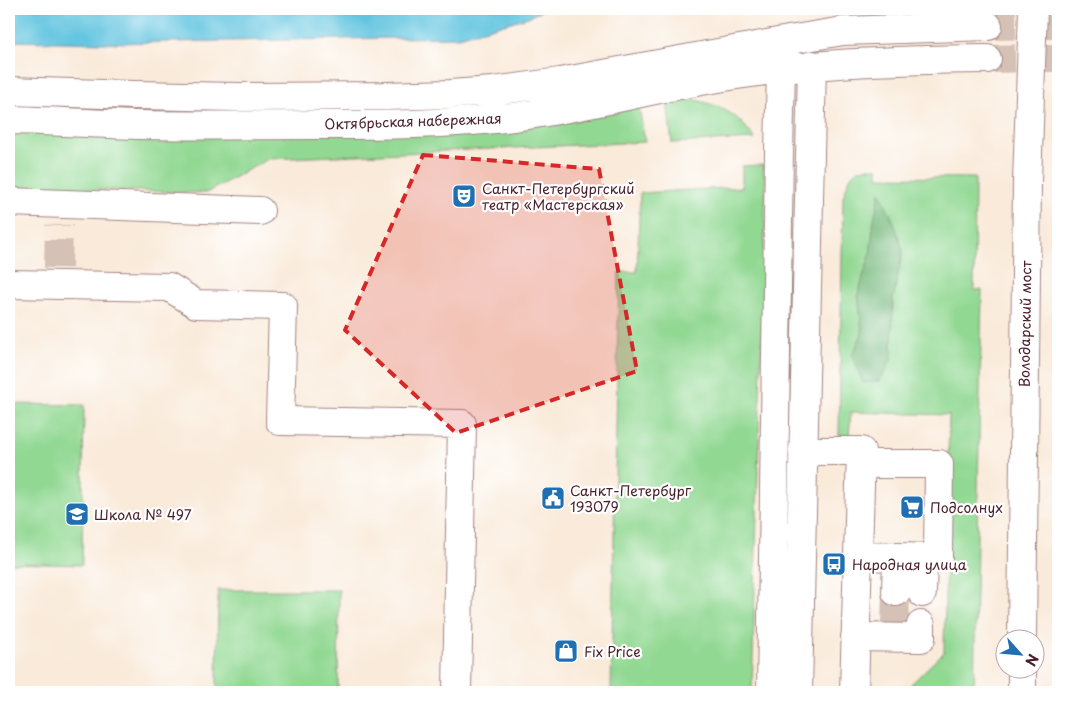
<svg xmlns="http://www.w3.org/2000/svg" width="1067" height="701" viewBox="0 0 1067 701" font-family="'Playpen Sans',sans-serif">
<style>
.green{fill:#91d892;stroke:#6e7c5e}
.forest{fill:#74b87c;stroke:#5f6c54}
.water{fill:#61c4df;stroke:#567285}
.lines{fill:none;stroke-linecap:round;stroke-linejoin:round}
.minor-tunnel{stroke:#d6c1b6;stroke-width:28;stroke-dasharray:28 14;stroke-linecap:butt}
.major-tunnel{stroke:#d6c1b6;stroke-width:28;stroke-dasharray:28 14;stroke-linecap:butt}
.minor-casing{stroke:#a28482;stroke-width:30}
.major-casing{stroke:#a28482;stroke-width:30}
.minor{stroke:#fff;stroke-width:28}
.major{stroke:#fff;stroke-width:28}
.tram{stroke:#4a1f2b;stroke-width:1}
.major-bridge-casing{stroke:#a28482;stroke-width:30;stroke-linecap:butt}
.major-bridge{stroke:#fff;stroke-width:28}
.marked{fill:#d62828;fill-opacity:0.2;stroke:#d62828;stroke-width:4;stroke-dasharray:10 6;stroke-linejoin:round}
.labels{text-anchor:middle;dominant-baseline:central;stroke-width:4.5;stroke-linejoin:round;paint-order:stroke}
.street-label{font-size:14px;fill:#4a1f2b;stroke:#fff}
.poi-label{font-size:14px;fill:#4a1f2b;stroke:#fff;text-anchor:start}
</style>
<rect width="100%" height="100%" fill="#fff"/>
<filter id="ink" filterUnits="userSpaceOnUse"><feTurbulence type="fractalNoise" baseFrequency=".02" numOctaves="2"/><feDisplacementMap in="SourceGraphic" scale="10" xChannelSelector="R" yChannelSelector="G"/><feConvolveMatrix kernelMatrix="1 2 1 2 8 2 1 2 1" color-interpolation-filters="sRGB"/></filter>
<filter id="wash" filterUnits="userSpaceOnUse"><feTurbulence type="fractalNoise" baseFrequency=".0096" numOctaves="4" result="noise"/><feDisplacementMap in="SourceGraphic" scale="20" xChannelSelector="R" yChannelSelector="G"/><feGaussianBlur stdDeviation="1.12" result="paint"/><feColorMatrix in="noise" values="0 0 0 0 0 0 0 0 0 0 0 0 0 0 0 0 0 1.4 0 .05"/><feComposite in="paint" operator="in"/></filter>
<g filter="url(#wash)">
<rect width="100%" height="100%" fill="#f9ead9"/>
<!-- green -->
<path class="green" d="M696 100C725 107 738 115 755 139L672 143 667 101Z
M639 107 645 142 268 159 206 193 9 187V131L575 121Z
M763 165 766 184 752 692H611L619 272H637L640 193 742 187V166Z
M864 168H878V177L975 178 974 290H982L974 692H903L944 652 949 415 851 412 849 436 839 435 843 197C848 184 849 171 864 168Z
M9 404 84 405 82 565 9 563Z
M218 590H339L338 692H217Z"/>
<!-- forest -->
<path class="forest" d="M880 192 893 220 903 250 893 300 892 358 880 381 863 383 852 356 862 333 858 294 870 255 874 219Z"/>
<!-- water -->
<path class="water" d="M9 9H546L528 17 459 37 108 43 9 41Z"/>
</g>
<g filter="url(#ink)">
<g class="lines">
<!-- minor-tunnel -->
<path class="minor-tunnel" d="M58 268 59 225
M895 625 896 592"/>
<!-- major-tunnel -->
<path class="major-tunnel" d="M988 26 1058 25
M987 59 1058 58"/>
<!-- minor casing -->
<g class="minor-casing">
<path id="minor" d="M9 202 260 211
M9 284 169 287 196 304 283 306 280 421 462 424 457 692
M803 451H861L854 692
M858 556 938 558 939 464H861
M896 592 897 557
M922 593 923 558
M855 637 921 638V625"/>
</g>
<!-- major casing -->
<g class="major-casing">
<path id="major" d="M9 91 134 95 239 97 386 96 450 94 493 91 560 82 789 40 843 31 988 26
M9 120C53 121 98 124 142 125 200 126 257 125 315 125 381 125 447 125 513 117 578 109 642 91 707 80 799 63 893 60 987 59
M1022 638 1027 182
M771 692 779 152 781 69 785 53
M798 692 812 65
M1022 692V668"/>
</g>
<!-- minor -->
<use href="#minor" class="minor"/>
<!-- major -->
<use href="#major" class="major"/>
<!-- tram -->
<path class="tram" d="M1056 692 1058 522"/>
<!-- major-bridge casing -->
<g class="major-bridge-casing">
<path id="major-bridge" d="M1027 182 1033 9"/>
</g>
<!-- major-bridge -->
<use href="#major-bridge" class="major-bridge"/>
</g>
</g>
<!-- marked area -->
<path class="marked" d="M423 155 599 169 637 371 456 433 345 330Z"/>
<!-- icons -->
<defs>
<g id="theatre-square" transform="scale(1.25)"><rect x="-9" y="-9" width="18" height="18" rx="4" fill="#1f6fb2" stroke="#fff"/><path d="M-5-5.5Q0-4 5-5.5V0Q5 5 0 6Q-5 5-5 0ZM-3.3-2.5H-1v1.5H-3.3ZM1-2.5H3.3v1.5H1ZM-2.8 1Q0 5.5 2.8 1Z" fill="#fff"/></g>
<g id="civic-square" transform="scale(1.25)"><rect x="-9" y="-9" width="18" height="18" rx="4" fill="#1f6fb2" stroke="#fff"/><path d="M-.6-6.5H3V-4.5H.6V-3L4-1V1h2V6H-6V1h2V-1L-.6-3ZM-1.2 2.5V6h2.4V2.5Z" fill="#fff"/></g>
<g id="supermarket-square" transform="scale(1.25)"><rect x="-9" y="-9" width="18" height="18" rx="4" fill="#1f6fb2" stroke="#fff"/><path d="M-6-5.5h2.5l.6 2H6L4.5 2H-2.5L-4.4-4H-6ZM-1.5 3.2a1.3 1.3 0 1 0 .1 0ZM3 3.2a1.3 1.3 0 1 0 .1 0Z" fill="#fff"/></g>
<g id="school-square" transform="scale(1.25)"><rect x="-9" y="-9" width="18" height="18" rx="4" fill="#1f6fb2" stroke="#fff"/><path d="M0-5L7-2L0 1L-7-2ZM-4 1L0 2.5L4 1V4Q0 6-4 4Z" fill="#fff"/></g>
<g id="bus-square" transform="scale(1.25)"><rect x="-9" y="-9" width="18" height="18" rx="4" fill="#1f6fb2" stroke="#fff"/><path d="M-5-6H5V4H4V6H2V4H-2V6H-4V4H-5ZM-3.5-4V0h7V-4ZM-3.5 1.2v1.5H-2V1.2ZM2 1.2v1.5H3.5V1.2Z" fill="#fff"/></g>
<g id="shop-square" transform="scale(1.25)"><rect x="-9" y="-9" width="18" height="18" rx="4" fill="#1f6fb2" stroke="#fff"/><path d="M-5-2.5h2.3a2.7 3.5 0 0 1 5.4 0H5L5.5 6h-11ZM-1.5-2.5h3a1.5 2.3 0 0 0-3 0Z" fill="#fff"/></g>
</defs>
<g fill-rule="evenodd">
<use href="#theatre-square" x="464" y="196"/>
<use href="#civic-square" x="553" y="498"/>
<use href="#supermarket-square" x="912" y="507"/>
<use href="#school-square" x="77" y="514"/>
<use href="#bus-square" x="834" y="564"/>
<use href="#shop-square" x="566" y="651"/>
</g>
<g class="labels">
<!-- street labels -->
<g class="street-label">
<text transform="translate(413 121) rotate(-2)">Октябрьская набережная</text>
<text transform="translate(1025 324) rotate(-89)">Володарский мост</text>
</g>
<!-- poi labels -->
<g class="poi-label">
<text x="482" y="188">Санкт-Петербургский<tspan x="482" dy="16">театр «Мастерская»</tspan></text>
<text x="570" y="490">Санкт-Петербург<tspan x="570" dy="16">193079</tspan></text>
<text x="930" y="507">Подсолнух</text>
<text x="94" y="514">Школа № 497</text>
<text x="852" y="564">Народная улица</text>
<text x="584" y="651">Fix Price</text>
</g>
</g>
<!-- margin -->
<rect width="1067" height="701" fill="none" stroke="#fff" stroke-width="30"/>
<!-- north arrow -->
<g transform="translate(1020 654) rotate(117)"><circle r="24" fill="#ffffff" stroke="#b7a5aa"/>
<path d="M0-4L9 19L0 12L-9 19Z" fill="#1f6fb2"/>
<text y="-8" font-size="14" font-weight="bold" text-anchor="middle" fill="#4a1f2b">N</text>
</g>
</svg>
